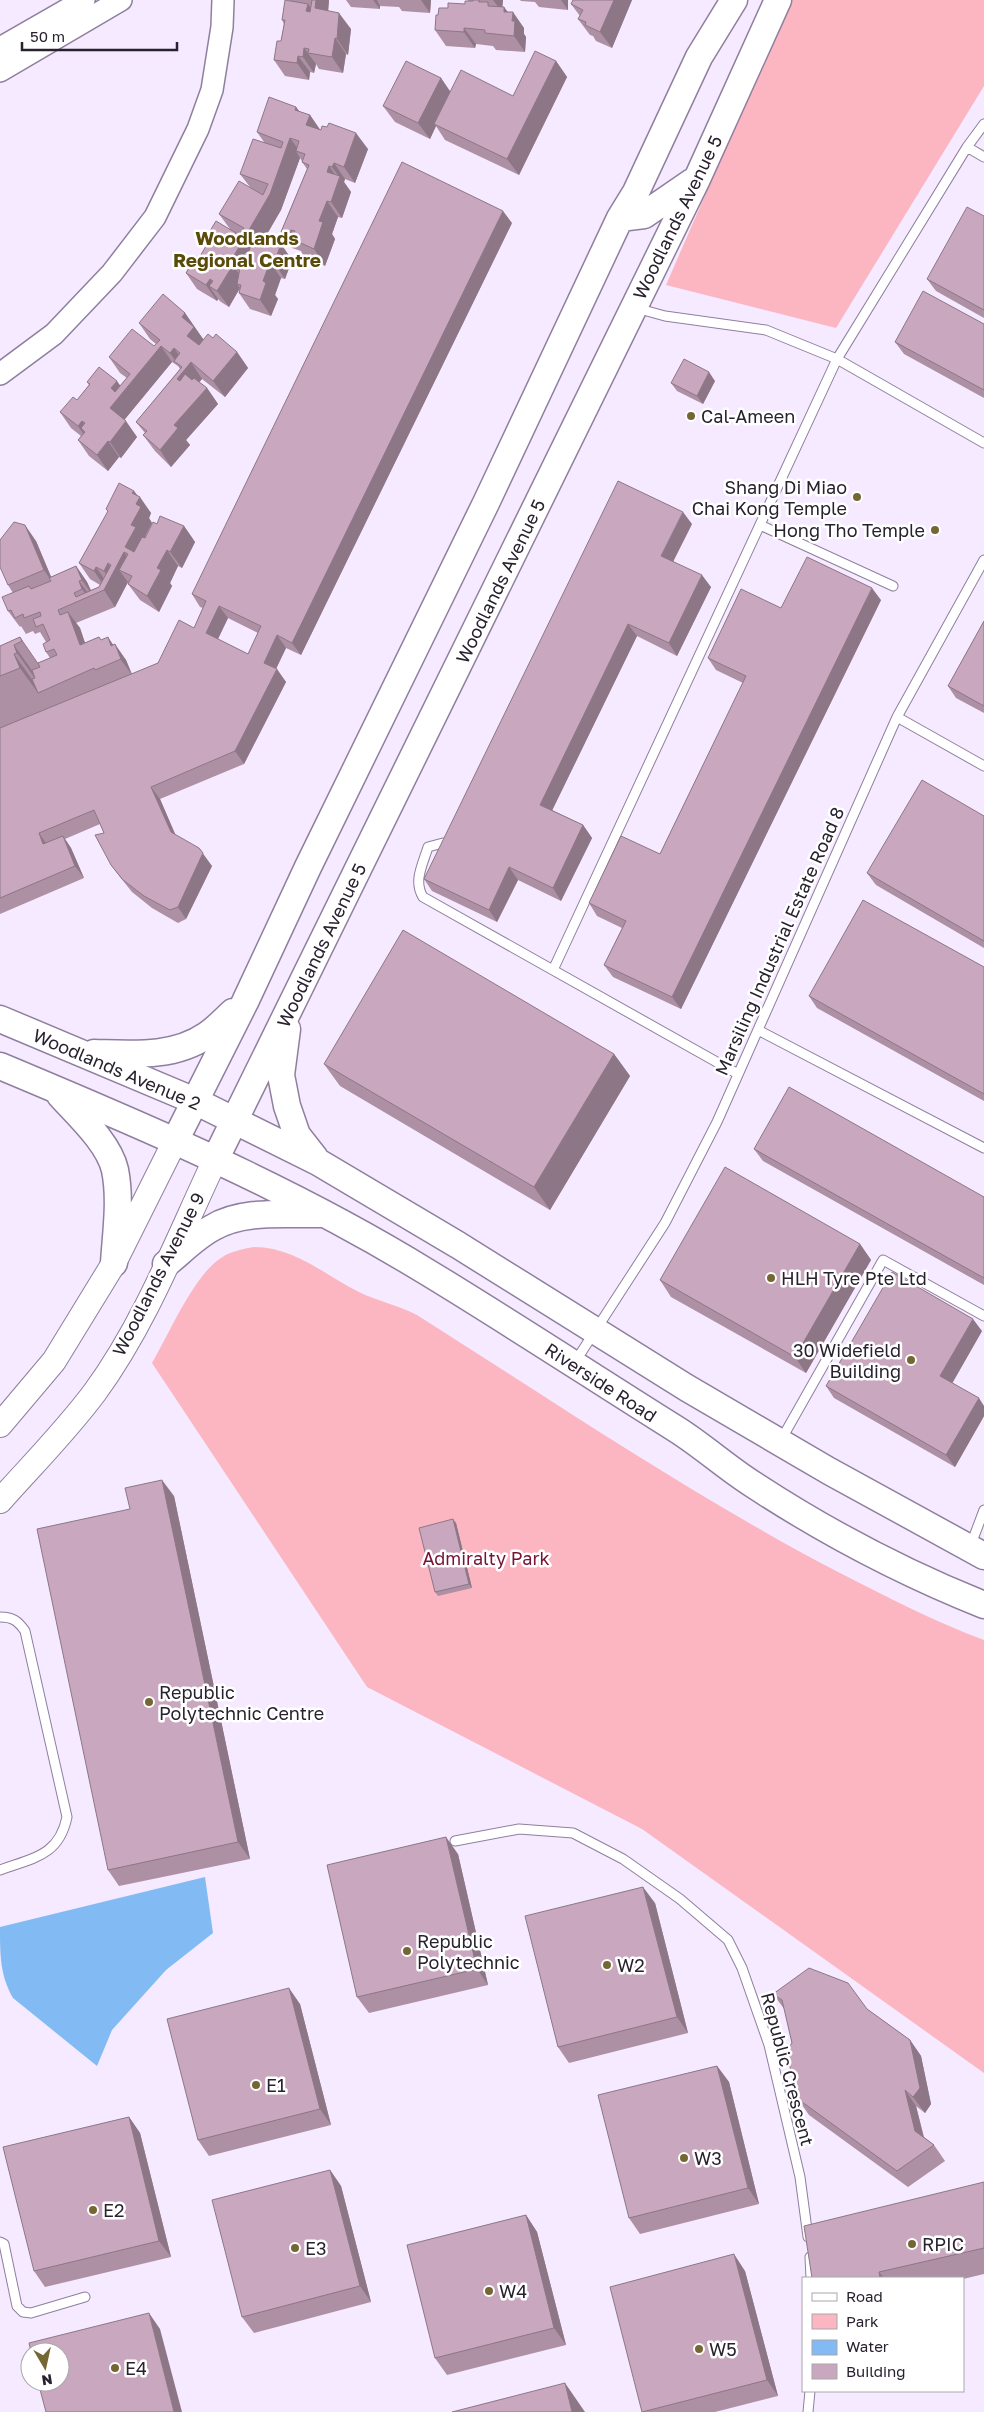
<svg xmlns="http://www.w3.org/2000/svg" width="984" height="2412" viewBox="0 0 984 2412" font-family="'Golos Text',sans-serif">
<style>
.green{fill:#fbb6c2}
.water{fill:#82bbf4}
.lines{fill:none;stroke-linecap:round;stroke-linejoin:round}
.service-casing{stroke:#8f7f9e;stroke-width:11}
.tertiary-casing{stroke:#8f7f9e;stroke-width:24}
.secondary-casing{stroke:#8f7f9e;stroke-width:26}
.primary-casing{stroke:#8f7f9e;stroke-width:29}
.service{stroke:#fff;stroke-width:9}
.tertiary{stroke:#fff;stroke-width:21}
.secondary{stroke:#fff;stroke-width:24}
.primary{stroke:#fff;stroke-width:26}
.wall{fill:#ad90a4;fill-rule:evenodd}
.shaded-wall{fill:#8d7686}
.building{fill:#c9a8bf;stroke:#8d7686;fill-rule:evenodd}
.poi-dot{fill:#746734;stroke:#fff;stroke-width:2}
.labels{text-anchor:middle;dominant-baseline:central;stroke-width:5;stroke-linejoin:round;paint-order:stroke}
.street-label{font-size:18px;fill:#28212e;stroke:#fff}
.poi-label{font-size:18px;fill:#28212e;stroke:#fff;text-anchor:start}
.park-label{font-size:18px;fill:#751334;stroke:#fff}
.neighbourhood-label{font-size:19px;font-weight:bold;fill:#5a4b0b;stroke:#fff}
</style>
<rect width="100%" height="100%" fill="#f5eaff"/>
<!-- green -->
<path class="green" d="M790 0H984V86L836 328 666 285Z
M254 1247C294 1247 325 1275 359 1292 377 1301 398 1305 417 1315 556 1403 694 1497 840 1573 887 1597 935 1622 984 1640V2073L642 1829 367 1687 152 1363C169 1334 194 1275 221 1258 231 1251 243 1249 254 1247Z"/>
<!-- water -->
<path class="water" d="M205 1877 213 1933 166 1970 112 2030 97 2066 13 1998C0 1975 0 1955 0 1927Z"/>
<g class="lines">
<!-- service casing -->
<g class="service-casing">
<path id="service" d="M967 147 984 157
M636 308 665 316 766 330 837 359 984 443
M760 525 893 586
M897 717 984 766
M443 843 428 847C423 864 413 881 423 897L738 1074
M553 970 837 359 967 147 984 124
M758 1030 984 1148
M575 1362 665 1223 717 1122 897 717 984 560
M781 1440 883 1260 984 1316
M970 1547 984 1510
M0 1617C13 1617 18 1621 25 1631L67 1817C59 1856 33 1858 0 1870
M455 1841 519 1829 573 1833 623 1859 680 1899 728 1940 742 1968 769 2045 800 2177 808 2237
M0 2242 4 2244 17 2306 23 2312 31 2313 85 2297
M810 2257 811 2278
M808 2412 810 2391"/>
</g>
<!-- tertiary casing -->
<g class="tertiary-casing">
<path id="tertiary" d="M0 48 84 0
M0 71 121 0
M0 374 54 334 112 273 155 217 198 129 212 90 222 27 223 0"/>
</g>
<!-- secondary casing -->
<g class="secondary-casing">
<path id="secondary" d="M0 1425 54 1361 114 1263 175 1141
M0 1501C32 1465 66 1431 95 1392 146 1322 178 1238 215 1160"/>
</g>
<!-- primary casing -->
<g class="primary-casing">
<path id="primary" d="M620 218 644 215 692 182
M0 1019 195 1101 318 1162 458 1245 687 1388 829 1471 984 1556
M287 1029 281 1075 287 1106 297 1135 315 1158
M94 1053C132 1054 174 1058 207 1035 216 1029 224 1020 233 1012
M0 1066C146 1127 292 1189 427 1272 511 1323 593 1377 676 1429 703 1446 727 1468 754 1485 826 1532 904 1573 984 1605
M60 1095C78 1115 109 1143 115 1170 121 1200 116 1232 114 1263
M175 1141 245 1002 308 867 486 503 620 218 636 192 699 57 734 0
M215 1160 697 179 778 0
M166 1264C181 1252 195 1237 212 1228 243 1209 287 1215 322 1214"/>
</g>
<!-- service -->
<use href="#service" class="service"/>
<!-- tertiary -->
<use href="#tertiary" class="tertiary"/>
<!-- secondary -->
<use href="#secondary" class="secondary"/>
<!-- primary -->
<use href="#primary" class="primary"/>
</g>
<!-- wall -->
<path class="wall" d="M290 0H329L328 11 351 29 348 55 346 54 343 73 319 69 316 64 314 73 310 72 309 80 285 76 274 60 281 41 284 24 282 20 290 1Z
M346 0H431L430 13 402 11 399 7 380 6V9L351 7Z
M468 0H503L502 7H504L508 12 524 28V34L526 37 525 52 496 50 493 46 476 44 475 48 446 46 435 30 438 15 448 8 465 4 468 1Z
M520 0H568V10L539 7 535 2 521 1Z
M573 0H632L612 48 596 41 593 36 590 35 578 19 580 16 571 4Z
M556 61 567 77 519 175 445 140 436 126 430 139 395 122 383 106 441 78 450 92 513 96Z
M296 107 300 112 310 115 320 130 368 149 355 183 345 179 344 182 351 192 342 218 338 217 332 234 335 239 325 266 303 255 301 251 292 248 281 232 307 169 302 162V161L300 158 281 210 264 239 281 244 292 260 285 279 281 278 275 295 278 299 271 316 250 309 239 293 240 288 229 307 221 302 218 299 217 301 197 289 186 273 199 258 208 243 205 239 230 229 219 214 250 187 240 174 264 142 257 132Z
M984 216V318L936 291 927 279Z
M512 223 301 655 286 648 276 669 286 682 244 764 160 799 175 835 212 866 186 919 178 923 152 908 132 892 120 877 111 865 104 833 100 824 65 839 71 848 84 878 0 914V646L20 637 38 663 50 658 46 652V642L40 632 35 634 33 631 26 634 21 626 20 627 8 611 13 593 8 585 36 541 51 577 76 566 87 582 91 590 99 587 100 585 90 579 79 563 108 512 106 509 134 491 151 513 149 518 152 523 144 538 157 524 184 526 195 542 182 568 178 566 170 583 172 586 159 612 140 600 128 584V582L115 607 76 623 80 628 85 643 99 637 101 640 113 645 126 660 132 674 158 663 194 628 203 608 200 607 192 594ZM228 618 258 633 248 654 218 639Z
M185 313 203 340 213 338 237 352 248 368 225 397 202 379 199 382 207 388 218 404 186 440 190 445 171 467 155 451 143 435 145 433 136 422 180 369 178 366 172 362 124 420 137 437 121 458 119 457 108 471 89 456 78 440 81 436 71 428 60 412 77 400 89 385 87 382 120 386 127 378 120 373 109 357 154 346 156 344 150 339 139 323Z
M984 324V398L904 354 895 342Z
M715 381 703 404 677 391 671 383Z
M692 524 673 561 711 587 677 656 637 636 552 810 583 825 592 838 561 901 518 880 497 922 432 891 424 879Z
M881 600 681 1009 613 977 604 965 622 928 597 916 589 903 660 854 743 683 716 670 708 658 781 608Z
M984 621V713L956 698 948 686Z
M984 816V948L876 885 867 873Z
M984 967V1101L817 1008 809 996Z
M614 1054 630 1076 550 1210 340 1086 324 1064Z
M754 1149 984 1197V1285L763 1161Z
M860 1244 871 1260 806 1373 671 1297 660 1280Z
M982 1331 952 1383 984 1406V1416L955 1467 834 1398 826 1386Z
M174 1496 250 1859 119 1886 108 1870 130 1509Z
M456 1523 472 1588 438 1596 435 1592Z
M458 1854 488 1985 369 2013 357 1997Z
M655 1903 688 2033 569 2063 558 2047Z
M773 1994 867 2009 910 2040 921 2056 931 2104 925 2113 916 2106 924 2137 934 2145 945 2161 908 2187 809 2115 798 2099 792 2043 785 2010Z
M300 2004 331 2125 209 2156 198 2140Z
M717 2066 729 2082 759 2204 640 2234 629 2218Z
M129 2117 140 2133 171 2257 45 2287 34 2271Z
M330 2170 341 2186 371 2302 254 2333 242 2317Z
M984 2182V2274L963 2279V2278H812Z
M526 2215 537 2232 566 2345 447 2375 435 2358Z
M745 2271 778 2396 715 2412H642Z"/>
<!-- shaded-wall -->
<path class="shaded-wall" d="M316 0H329L327 25 315 8Z
M373 0H377L380 6V9Z
M421 0H431L430 13Z
M493 0H503L502 12Z
M561 0H568V10Z
M614 0H632L612 48 600 32Z
M308 4 319 20 306 11Z
M504 7 512 19 513 12 524 28V34L526 37 525 52 514 36 504 12Z
M339 13 351 29 348 55 337 39Z
M464 28 476 44 475 48 464 32Z
M335 38 346 54 343 73 332 57Z
M304 48 316 64 314 73 303 57Z
M298 56 310 72 309 80 297 63Z
M556 61 567 77 519 175 507 159Z
M441 78 452 94 434 124 436 126 430 139 418 123Z
M296 107 307 122 310 115 321 131 317 141 295 110Z
M356 133 368 149 355 183 344 167Z
M290 138 301 153 296 151 300 158 281 210 244 274 232 259V240L236 233 242 242Z
M334 163 345 179 344 182 351 192 342 218 331 202 327 172 329 166 339 180 340 178 332 167Z
M327 201 338 217 332 234 335 239 325 266 314 249 319 221Z
M503 211 512 223 301 655 292 643Z
M291 230 300 243 292 239 300 251 289 235Z
M281 244 292 260 285 279 274 263Z
M270 262 281 278 275 295 278 299 271 316 260 300 263 281Z
M233 265 244 281 237 284 240 288 229 307 217 291 209 286 218 299 217 301 206 285 210 279 218 290Z
M185 313 206 343 198 352 187 336 182 317Z
M161 346 172 362 121 424 110 408 111 388 117 381 124 391Z
M174 348 185 364 177 363 170 353Z
M237 352 248 368 225 397 213 381Z
M191 362 202 379 188 395 177 379Z
M709 372 715 381 703 404 697 396Z
M207 388 218 404 186 440 190 445 171 467 160 450 174 425Z
M82 421 94 437 81 428 90 441 89 442 78 426Z
M126 421 137 437 121 458 110 442Z
M108 441 119 457 108 471 97 455Z
M134 491 139 498 140 497 151 513 149 518 152 523 144 539 137 564 125 547 136 504 132 493Z
M683 512 692 524 670 568 661 556Z
M25 525 36 541 55 586 44 570Z
M184 526 195 542 182 568 170 552Z
M167 550 178 566 170 583 172 586 159 612 147 596 157 568Z
M124 552 135 568 119 570 128 582 115 607 104 590 109 579 104 571 108 563 113 572Z
M76 566 87 582 93 596 82 580Z
M96 567 107 583 105 587 94 571Z
M702 575 711 587 677 656 669 643Z
M79 581 90 596 88 597 82 589Z
M872 588 881 600 681 1009 672 997Z
M219 606 228 618 215 645 206 633Z
M68 612 80 628 91 661 80 645Z
M628 624 637 636 549 817 540 805Z
M277 635 286 648 273 675 264 663Z
M20 637 49 679 51 683 22 641Z
M108 637 118 652 115 644 126 660 132 675 111 646Z
M14 645 43 686 44 691 17 653Z
M14 654 41 692 38 693 20 668Z
M277 669 286 682 244 764 235 751Z
M151 787 160 799 180 845 171 832Z
M583 825 592 838 561 901 553 888Z
M39 833 48 846 43 844Z
M63 836 71 848 84 878 75 866Z
M199 848 212 866 186 919 178 907Z
M509 867 518 880 497 922 489 910Z
M614 1054 630 1076 550 1210 534 1187Z
M860 1244 871 1260 806 1373 795 1357Z
M973 1319 982 1331 949 1389 940 1376Z
M979 1398 984 1406V1416L955 1467 946 1455Z
M162 1480 174 1496 250 1859 238 1842Z
M453 1519 456 1523 472 1588 469 1584Z
M446 1837 458 1854 488 1985 477 1969Z
M643 1887 655 1903 688 2033 677 2017Z
M289 1988 300 2004 331 2125 320 2109Z
M910 2040 921 2056 931 2104 925 2113 913 2097Z
M717 2066 729 2082 759 2204 748 2188Z
M905 2090 916 2106 926 2147 915 2131Z
M129 2117 140 2133 171 2257 159 2241Z
M330 2170 341 2186 371 2302 360 2286Z
M526 2215 537 2232 566 2345 554 2328Z
M734 2254 745 2271 778 2396 767 2380Z
M879 2272 884 2278H880Z
M149 2313 160 2329 182 2412H174Z
M565 2383 585 2412H572Z"/>
<!-- building -->
<path class="building" d="M285 0 308 4 306 11 310 12 312 0H316L315 8 339 13 337 39 335 38 332 57 308 53 309 49 304 48 303 57 298 56 297 63 274 60 277 41H281L285 20H282Z
M473 0H479V2H488V6L504 7V12H513L512 21H515L514 36 485 33V30L464 28V32L435 30 436 15H438L439 8H448V3L465 4V1H473Z
M573 0H614L600 32 585 25 586 22 578 19 583 10 571 4Z
M535 51 556 61 507 159 434 124 461 70 513 96Z
M406 61 441 78 418 123 383 106Z
M269 97 296 107 295 110 310 115 306 125 321 130 322 126 327 127 329 123 356 133 344 167 334 163 332 167 329 166 327 172 340 176 331 202 327 201 319 221 323 222 314 249 292 239 295 231 291 230 289 235 281 232 309 165 302 162 305 154 296 151 299 141 290 138 270 194 232 259 241 262 245 252 248 254 252 242 257 243 259 237 281 244 274 263 270 262 263 281 266 283 260 300 239 293 241 285 237 284 240 268 233 265 217 291 209 286 213 281 210 279 206 285 186 273 196 256 199 258 209 241 205 239 216 221 236 233 232 240 236 242 244 228 219 214 239 181 263 195 268 184 240 174 253 139 281 148 283 142 257 132Z
M402 162 503 211 292 643 277 635 264 663 277 669 235 751 151 787 171 832 199 848 203 853 178 907 170 910 144 896 123 880 111 865 95 835 104 833 94 810 39 833 43 844 63 836 75 866 0 898V728L158 663 179 620 194 628 206 601 192 594ZM219 606 261 626 248 654 206 633Z
M967 207 984 216V310L927 279Z
M923 291 984 324V390L895 342Z
M163 294 185 313 182 317 194 327 187 336 199 345 208 334 213 338 216 334 237 352 213 381 191 362 177 379 180 381 185 374 192 380 194 378 207 388 174 425 178 428 160 450 143 435 147 431 136 422 182 367 174 361 180 353 174 348 170 353 161 346 110 408 126 421 110 442 108 441 97 455 78 440 85 432 81 428 85 423 82 421 78 426 60 412 73 397 77 400 90 384 87 382 99 367 117 381 111 388 115 392 130 374 109 357 132 329 154 346 160 340 139 323Z
M684 359 709 372 697 396 671 383Z
M618 481 683 512 661 556 702 575 669 643 628 624 540 805 583 825 553 888 509 867 489 910 424 879Z
M119 483 134 491 132 493 140 497 136 504 141 507 131 525 136 527 125 547 134 552 142 537 145 538 153 522 157 524 160 516 184 526 170 552 167 550 157 568 161 570 147 596 128 584 132 576 119 570 128 554 124 552 104 590 58 610 60 615 68 612 80 645 99 637 101 640 108 637 111 646 115 644 121 659 95 670 94 668 38 693 32 679 35 678 32 670 40 667 38 663 57 655 54 649 46 652 43 644 50 640 43 624 36 627 33 619 41 616 40 612 24 618 23 614 15 618 11 610 8 611 2 597 29 586 31 589 51 581 49 578 76 566 82 580 79 581 82 589 74 593 76 597 99 587 111 565 108 563 104 571 96 567 94 571 79 563 108 511 106 509Z
M14 522 25 525 44 570 8 585 0 567V540Z
M807 557 872 588 672 997 604 965 626 921 589 903 621 836 660 854 746 676 708 658 741 589 781 608Z
M984 621V706L948 686Z
M20 637 22 641 14 645 17 653 14 654 20 668 0 676V646Z
M922 780 984 816V941L867 873Z
M863 900 984 967V1094L809 996Z
M403 930 614 1054 534 1187 324 1064Z
M789 1087 984 1197V1278L754 1149Z
M725 1167 860 1244 795 1357 660 1280Z
M892 1272 973 1319 940 1376 979 1398 946 1455 826 1386Z
M162 1480 238 1842 108 1870 37 1529 130 1509 125 1488Z
M453 1519 469 1584 435 1592 419 1528Z
M446 1837 477 1969 357 1997 327 1865Z
M643 1887 677 2017 558 2047 525 1916Z
M809 1968 848 1983 867 2009 910 2040 920 2088 913 2097 905 2090 915 2131 934 2145 897 2171 798 2099 786 2051 792 2043 782 2000 773 1994Z
M289 1988 320 2109 198 2140 167 2019Z
M717 2066 748 2188 629 2218 598 2095Z
M129 2117 159 2241 34 2271 3 2147Z
M330 2170 360 2286 242 2317 212 2200Z
M984 2182V2248L879 2272 880 2278H812L804 2226Z
M526 2215 554 2328 435 2358 407 2245Z
M734 2254 767 2380 642 2412 610 2287Z
M149 2313 174 2412H46L38 2382H60V2352H31L29 2343Z
M565 2383 572 2412H452Z"/>
<!-- markers -->
<g class="poi-dot">
<circle cx="691" cy="416" r="5"/>
<circle cx="857" cy="497" r="5"/>
<circle cx="935" cy="530" r="5"/>
<circle cx="771" cy="1278" r="5"/>
<circle cx="911" cy="1360" r="5"/>
<circle cx="149" cy="1702" r="5"/>
<circle cx="407" cy="1951" r="5"/>
<circle cx="607" cy="1965" r="5"/>
<circle cx="256" cy="2085" r="5"/>
<circle cx="684" cy="2158" r="5"/>
<circle cx="93" cy="2210" r="5"/>
<circle cx="912" cy="2244" r="5"/>
<circle cx="295" cy="2248" r="5"/>
<circle cx="489" cy="2291" r="5"/>
<circle cx="699" cy="2349" r="5"/>
<circle cx="115" cy="2368" r="5"/>
</g>
<g class="labels">
<!-- street labels -->
<g class="street-label">
<text transform="translate(677 217) rotate(-64)">Woodlands Avenue 5</text>
<text transform="translate(500 581) rotate(-64)">Woodlands Avenue 5</text>
<text transform="translate(779 941) rotate(-66)">Marsiling Industrial Estate Road 8</text>
<text transform="translate(321 945) rotate(-64)">Woodlands Avenue 5</text>
<text transform="translate(117 1069) rotate(23)">Woodlands Avenue 2</text>
<text transform="translate(158 1274) rotate(-63)">Woodlands Avenue 9</text>
<text transform="translate(601 1382) rotate(33)">Riverside Road</text>
<text transform="translate(788 2069) rotate(75)">Republic Crescent</text>
</g>
<!-- poi labels -->
<g class="poi-label">
<text x="701" y="416">Cal-Ameen</text>
<text x="847" y="487" text-anchor="end">Shang Di Miao<tspan x="847" dy="21">Chai Kong Temple</tspan></text>
<text x="925" y="530" text-anchor="end">Hong Tho Temple</text>
<text x="781" y="1278">HLH Tyre Pte Ltd</text>
<text x="901" y="1350" text-anchor="end">30 Widefield<tspan x="901" dy="21">Building</tspan></text>
<text x="159" y="1692">Republic<tspan x="159" dy="21">Polytechnic Centre</tspan></text>
<text x="417" y="1941">Republic<tspan x="417" dy="21">Polytechnic</tspan></text>
<text x="617" y="1965">W2</text>
<text x="266" y="2085">E1</text>
<text x="694" y="2158">W3</text>
<text x="103" y="2210">E2</text>
<text x="922" y="2244">RPIC</text>
<text x="305" y="2248">E3</text>
<text x="499" y="2291">W4</text>
<text x="709" y="2349">W5</text>
<text x="125" y="2368">E4</text>
</g>
<!-- park labels -->
<g class="park-label">
<text x="486" y="1558">Admiralty Park</text>
</g>
<!-- neighbourhood labels -->
<g class="neighbourhood-label">
<text x="247" y="237">Woodlands<tspan x="247" dy="22">Regional Centre</tspan></text>
</g>
</g>
<!-- legend -->
<rect x="802" y="2277" width="162" height="115" fill="#ffffff" stroke="#a9a6ab"/>
<rect x="812" y="2293" width="25" height="8" fill="#ffffff" stroke="#a9a6ab"/>
<text x="846" y="2302" font-size="15" fill="#28212e">Road</text>
<rect x="812" y="2314" width="25" height="15" fill="#fbb6c2" stroke="#a9a6ab"/>
<text x="846" y="2327" font-size="15" fill="#28212e">Park</text>
<rect x="812" y="2340" width="25" height="15" fill="#82bbf4" stroke="#a9a6ab"/>
<text x="846" y="2352" font-size="15" fill="#28212e">Water</text>
<rect x="812" y="2364" width="25" height="15" fill="#c9a8bf" stroke="#a9a6ab"/>
<text x="846" y="2377" font-size="15" fill="#28212e">Building</text>
<!-- north arrow -->
<g transform="translate(45 2367) rotate(171)"><circle r="24" fill="#ffffff" stroke="#a9a6ab"/>
<path d="M0-4L9 19L0 12L-9 19Z" fill="#746734"/>
<text y="-8" font-size="14" font-weight="bold" text-anchor="middle" fill="#28212e">N</text>
</g>
<!-- scale -->
<path d="M22 42v8h155v-8" fill="none" stroke="#28212e" stroke-width="2.5"/>
<text x="30" y="42" font-size="15" fill="#28212e" stroke="#ffffff" stroke-width="4" paint-order="stroke">50 m</text>
</svg>
